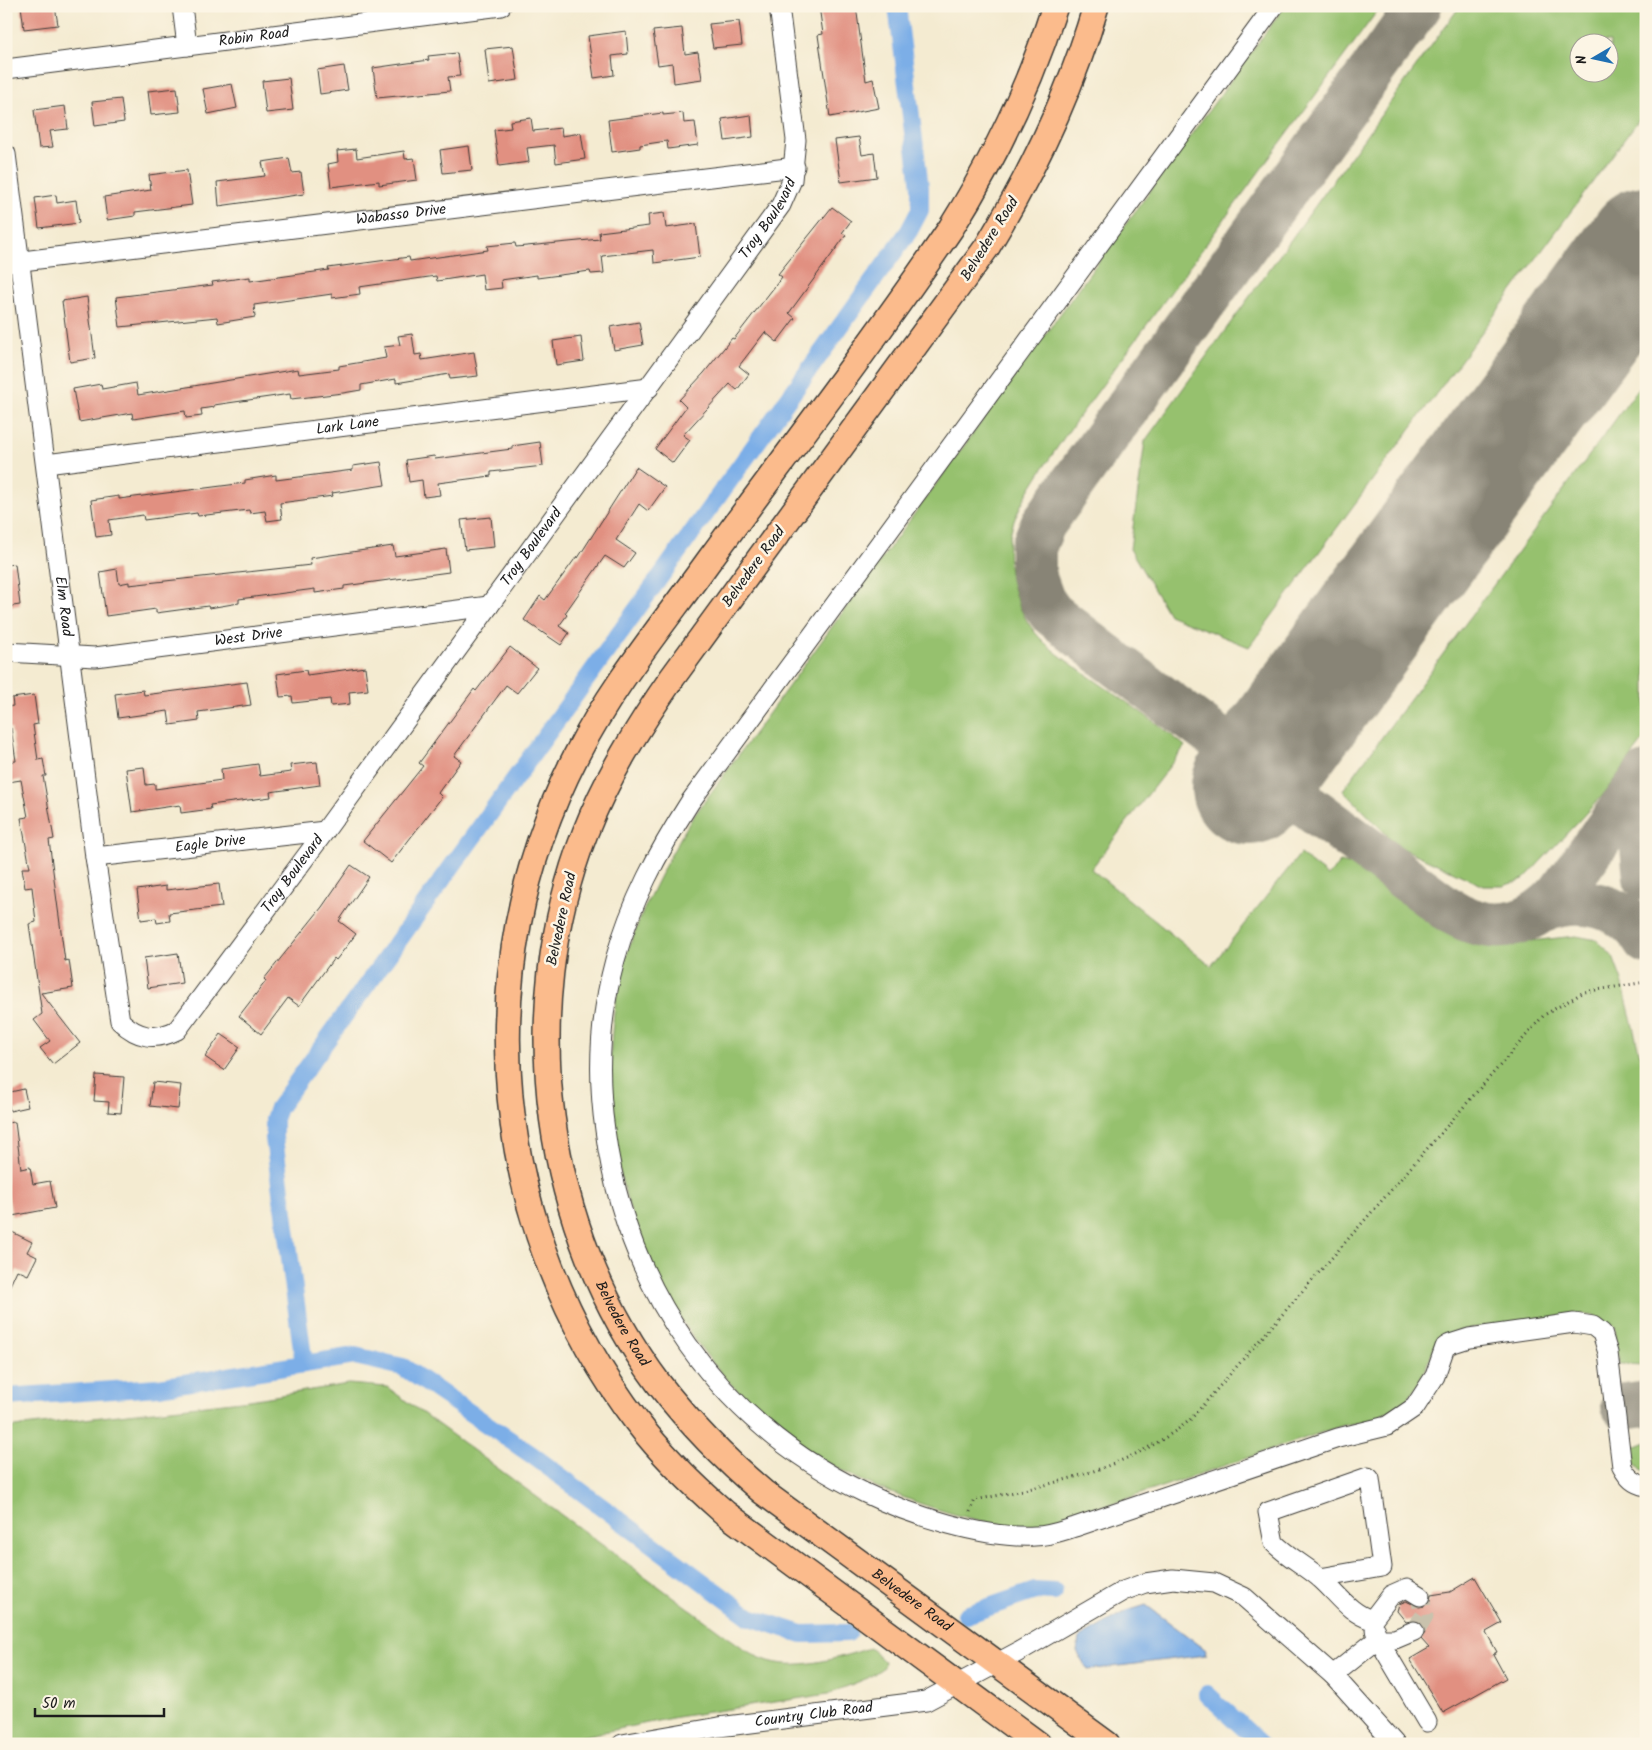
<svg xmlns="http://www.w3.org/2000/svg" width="1652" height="1750" viewBox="0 0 1652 1750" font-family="Kalam,sans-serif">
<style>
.green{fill:#96c16e;stroke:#596e45;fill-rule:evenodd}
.water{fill:#7baee7;stroke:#4c6582}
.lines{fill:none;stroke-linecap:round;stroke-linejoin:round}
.canal{stroke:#7baee7;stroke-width:18}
.taxiway{stroke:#888476;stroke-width:46}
.runway{stroke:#888476;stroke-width:116}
.building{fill:#e19081}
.minor-tunnel{stroke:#c9c2ad;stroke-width:19;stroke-dasharray:19 9;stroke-linecap:butt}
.minor-casing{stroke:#3c3b37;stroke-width:21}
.major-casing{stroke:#3c3b37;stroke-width:28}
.path{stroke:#3c3b37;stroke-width:3;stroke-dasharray:1 4;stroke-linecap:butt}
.minor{stroke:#fff;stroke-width:19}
.major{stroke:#fbbb8c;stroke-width:25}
.labels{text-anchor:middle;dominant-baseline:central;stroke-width:5;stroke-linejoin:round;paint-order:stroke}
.street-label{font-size:15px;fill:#1c1c1c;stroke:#fcf5e5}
</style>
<rect width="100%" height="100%" fill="#fcf5e5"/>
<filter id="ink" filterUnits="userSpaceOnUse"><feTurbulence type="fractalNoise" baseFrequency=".02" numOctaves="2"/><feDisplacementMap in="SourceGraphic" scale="10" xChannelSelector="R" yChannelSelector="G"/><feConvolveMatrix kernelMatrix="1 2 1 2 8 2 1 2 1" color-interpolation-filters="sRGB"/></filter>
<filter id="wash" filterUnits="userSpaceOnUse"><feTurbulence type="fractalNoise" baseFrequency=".0096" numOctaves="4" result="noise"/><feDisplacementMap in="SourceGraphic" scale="20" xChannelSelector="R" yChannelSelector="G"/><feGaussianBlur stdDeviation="1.12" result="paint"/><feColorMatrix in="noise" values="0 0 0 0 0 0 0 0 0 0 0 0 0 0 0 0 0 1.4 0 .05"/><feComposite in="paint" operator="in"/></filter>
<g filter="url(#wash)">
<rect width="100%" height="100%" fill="#f4ebd1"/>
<!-- green -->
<path class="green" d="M1285 6H1381L1065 436C1048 462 1018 501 1011 531 1003 566 1015 611 1039 637 1054 653 1073 665 1090 677 1122 699 1155 721 1185 746L1091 869 1211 966 1300 854 1328 876 1340 862 1356 866 1443 929 1466 940 1494 945 1576 936 1597 940 1613 957 1622 981 1646 1080V1365L1619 1364 1615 1327 1593 1316 1582 1314 1456 1331 1437 1341 1418 1385 1405 1402 1375 1419 1341 1426 1061 1521C1051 1523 1041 1526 1032 1526 980 1526 927 1507 879 1488 744 1434 644 1301 617 1158 608 1109 608 1056 615 1006 625 939 657 877 691 820Z
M1460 6H1646V110L1249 647 1169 615 1130 549 1145 441ZM1580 42H1610V72H1580Z
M1646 378V737L1602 796 1524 879 1503 886H1484L1398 846 1343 790Z
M348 1384 387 1387 729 1638C740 1645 751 1655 763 1659 795 1672 838 1658 870 1648L885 1662 884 1667 868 1678 828 1694 677 1717 545 1744H6V1428L250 1400Z
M1646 1442V1475L1629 1457V1449Z"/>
<!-- water -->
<path class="water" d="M1146 1605 1206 1650 1205 1655 1088 1670 1077 1652 1079 1638 1127 1611Z"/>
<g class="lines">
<!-- canal -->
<path class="canal" d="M304 1364 274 1138V1119L278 1108 909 231 920 210V187L897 6
M6 1397 159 1387 355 1356 403 1367 532 1455 750 1617 802 1634 848 1633
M966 1615 1035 1591 1054 1592
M1207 1694 1261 1744"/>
<!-- taxiway -->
<path class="taxiway" d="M1419 6 1043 524 1033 548V575L1042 600 1051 613 1107 657 1446 908C1488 935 1526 931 1560 893L1646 775
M1646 777 1639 807 1646 878
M1543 910C1581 894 1623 905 1646 941
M1624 1406 1646 1403"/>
<!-- runway -->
<path class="runway" d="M1249 787 1646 244"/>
</g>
<g id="blocks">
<!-- building -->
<path class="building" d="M21 6H55L58 25 24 29Z
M819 6H856L866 81 873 79 879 108 830 117 818 35 823 34Z
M739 21 742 45 713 48 709 24Z
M682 28 685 54 698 52 702 79 674 83 672 63 658 65 653 31Z
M626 31 628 54 612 56 614 75 594 78 588 36Z
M513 46 518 80 489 84 485 49Z
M457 53 460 76 448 77 450 91 377 98 373 68 429 60 428 56Z
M344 66 348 90 320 94 317 70Z
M289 78 293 110 266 113 262 81Z
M232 84 237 108 208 114 203 89Z
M177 88 180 112 151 115 148 91Z
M121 99 124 122 95 126 92 102Z
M65 106 68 129 50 131 53 147 39 148 34 110Z
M663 113V115L683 113 684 123 695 122 698 145 668 149 667 141 640 145V148L612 152 608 120Z
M751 115 753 137 725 141 722 119Z
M531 118 533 131 561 128 562 136 581 133 585 159 556 163 554 145 527 148 529 162 499 166 494 130 511 128 510 121Z
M859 137 862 155 874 153 877 177 841 182 835 140Z
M469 146 472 170 443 173 440 150Z
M356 149 357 158 404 151 405 159 414 158 417 180 379 185V181L331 187 328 164 338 162 337 151Z
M289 158 292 173 301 172 304 194 219 206 217 182 265 176 262 162Z
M187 170 192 205 135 212V216L107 220 104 197 151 190 149 175Z
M56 195 57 203 76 200 79 223 39 228 35 198Z
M832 207 851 221 842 233 846 235 789 313 795 318 777 342 765 332 739 366 749 374 737 390 730 384 683 435 690 440 673 463 655 449 686 407 679 400 704 373 732 338 734 339 782 277 778 274Z
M664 213 666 228 696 224 700 257 654 263 653 250 602 256 604 273 591 274 590 271 537 278V275L501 280 502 288 484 290 482 274 437 281 436 276 359 287 360 294 332 298V294L254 305 255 317 218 323 217 317 120 327 116 297 213 285 212 282 250 277V281L329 270 328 268 409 257 410 261 488 250 487 246 515 243 516 247 600 239 599 232 649 226 648 215Z
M87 297 95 358 70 362 62 301Z
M639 322 643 345 614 350 610 327Z
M412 334 415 355 421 354 422 360 474 352 478 376 450 379 449 374 396 383V379L361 385V390L343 393 291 399 290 394 214 405V407L201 409 202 416 186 418 185 411 133 419 132 413 79 422 73 389 101 384 102 389 136 383 138 395 298 369 299 374 339 369V366L386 358 384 347 400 345 398 336Z
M581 337 584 361 556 365 553 341Z
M540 442 543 466 491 472V476L438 483 440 495 424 497 422 480 409 482 406 460 434 456 435 459 512 449V446Z
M381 462 385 485 332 493 333 496 280 503 282 519 267 521 265 511 250 513 249 510 198 516 197 513 144 520 143 515 109 520 111 535 96 537 91 500 119 496V499L245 483V480L276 475V480L353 470V466Z
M636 467 665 487 648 511 639 504 616 540 635 553 624 568 605 556 565 613 567 615 559 626 569 633 561 645 524 620 540 596 545 600 577 556 578 558Z
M491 517 494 547 465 550 461 520Z
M393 546 395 556 446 549 449 572 344 586V589L315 593V589L239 599V603L209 608 208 606 156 613V609L106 616 100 572 117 569 119 584 129 582V585L311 565 310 558Z
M15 564 20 605 6 607V565Z
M510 647 537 668 517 693 506 685 454 756 461 761 438 793 442 797 391 863 363 841 423 766 419 763 474 689 476 691Z
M365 667 368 690 349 692 350 704 331 706 330 699 293 703 292 696 280 697 277 674 306 670 307 675Z
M247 682 251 705 198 712 199 721 170 725 168 711 118 718 115 694 143 690 144 695Z
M34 695 38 724 33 725 38 760 43 759 46 776H43L54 839 49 840 56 894 65 961 69 960 73 988 41 993 80 1043 53 1064 40 1048 50 1041 34 1020 42 1014 29 924 36 922 32 887 25 888 22 868H30L21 818 28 817 21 780 8 782 6 772V762L16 761 11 728 6 729V707L13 706 12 698Z
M317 762 320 785 270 792 271 797 210 805 211 809 181 813 180 805 132 812 126 769 144 767 146 785 155 784V789L222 780 221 769 258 764 260 776 291 772 290 765Z
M351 865 369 877 339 921 356 934 336 960 334 958 299 1006 288 998 261 1034 239 1016 266 981 264 979 322 907Z
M219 884 222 907 169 913 170 921 157 923 156 918 141 920 137 890 166 886V890Z
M178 953 182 983 148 988 144 958Z
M221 1034 240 1047 224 1070 205 1057Z
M96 1075 124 1077 121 1113 108 1112 109 1102 94 1101Z
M153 1082 181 1085 178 1109 150 1106Z
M24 1089 28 1107 10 1111 6 1093Z
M15 1122 21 1169 30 1167 33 1184 50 1181 55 1208 12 1216 6 1186V1123Z
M10 1231 32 1242 27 1252 37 1257 28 1275 17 1270 6 1294V1239Z
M1475 1577 1502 1623 1486 1632 1497 1652 1493 1654 1506 1678 1443 1713 1410 1659 1429 1648 1421 1639 1425 1633 1424 1627 1416 1620 1406 1622 1397 1611 1399 1604 1406 1601 1419 1607 1425 1606 1430 1601 1431 1595 1450 1592Z"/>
</g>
</g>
<g filter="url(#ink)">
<use href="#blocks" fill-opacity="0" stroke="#3c3b37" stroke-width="1"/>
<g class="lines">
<!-- minor-tunnel -->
<path class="minor-tunnel" d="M1414 1631 1424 1617 1420 1596"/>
<!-- minor casing -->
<g class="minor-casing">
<g id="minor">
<path d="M182 6 187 46"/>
<path d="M1274 6 690 802C658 852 631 902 615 960 600 1015 597 1074 605 1130 626 1290 719 1423 865 1493 910 1515 985 1539 1035 1536 1049 1536 1062 1531 1075 1527L1338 1438 1387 1426 1415 1407 1435 1376 1445 1347 1450 1344 1469 1338 1574 1323 1593 1326 1602 1333 1608 1353 1622 1467C1628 1478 1634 1484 1646 1486"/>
<path id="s1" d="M6 69 501 6"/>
<path id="s2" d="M6 154 95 857 120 1021C138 1038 155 1041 177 1030L325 831 781 205 792 180 796 140 779 6"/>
<path id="s3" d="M6 263 795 167"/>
<path id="s4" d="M46 464 649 388"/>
<path id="s5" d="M6 652 95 657 489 606"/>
<path id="s6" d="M95 857 325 831"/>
<path d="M1320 1578 1382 1567 1370 1479 1368 1477 1268 1512 1274 1543C1288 1557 1306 1566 1321 1579 1338 1594 1349 1613 1372 1620"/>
<path d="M1372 1620 1391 1595 1407 1588 1420 1596"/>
<path d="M1375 1630 1378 1639 1427 1722"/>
<path d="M1333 1675 1395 1744"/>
<path id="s7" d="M622 1744 719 1727 926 1701 1018 1652 1123 1591 1145 1583 1173 1579 1214 1583 1244 1597 1333 1675 1378 1639H1395L1414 1631"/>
</g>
</g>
<!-- major casing -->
<g class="major-casing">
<g id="major">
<path id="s8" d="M1096 6C1071 92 1033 171 987 247L672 678C638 727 607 777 585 833 515 1013 543 1229 659 1384 690 1424 724 1459 763 1492L1107 1744"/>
<path d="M1038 1744 725 1513C693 1485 663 1456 637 1422 491 1229 465 972 576 756 612 685 664 623 710 559 791 449 874 341 951 228 995 158 1030 85 1055 6"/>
</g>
</g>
<!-- path -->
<path class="path" d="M970 1512 975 1500C1051 1485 1129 1469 1190 1420L1544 1015 1584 992 1646 982"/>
<!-- minor -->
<use href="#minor" class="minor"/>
<!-- major -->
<use href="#major" class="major"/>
</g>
</g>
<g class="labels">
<!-- street labels -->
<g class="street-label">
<text stroke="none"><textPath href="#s1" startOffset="250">Robin Road</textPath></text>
<text stroke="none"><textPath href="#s3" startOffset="398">Wabasso Drive</textPath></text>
<text stroke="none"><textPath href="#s2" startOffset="1941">Troy Boulevard</textPath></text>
<text transform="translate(990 239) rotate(-58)">Belvedere Road</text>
<text stroke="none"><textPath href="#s4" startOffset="304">Lark Lane</textPath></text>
<text stroke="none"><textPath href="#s2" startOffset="1536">Troy Boulevard</textPath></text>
<text transform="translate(754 567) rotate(-54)">Belvedere Road</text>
<text stroke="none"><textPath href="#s2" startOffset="456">Elm Road</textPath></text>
<text stroke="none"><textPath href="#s5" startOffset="244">West Drive</textPath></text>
<text stroke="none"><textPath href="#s6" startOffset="116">Eagle Drive</textPath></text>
<text stroke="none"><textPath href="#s2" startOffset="1131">Troy Boulevard</textPath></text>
<text transform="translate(562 919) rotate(-78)">Belvedere Road</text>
<text stroke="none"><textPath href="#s8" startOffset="1486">Belvedere Road</textPath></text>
<text stroke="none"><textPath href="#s8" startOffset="1891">Belvedere Road</textPath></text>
<text stroke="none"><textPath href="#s7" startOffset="194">Country Club Road</textPath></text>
</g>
</g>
<!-- margin -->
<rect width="1652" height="1750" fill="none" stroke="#fcf5e5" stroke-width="25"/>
<!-- north arrow -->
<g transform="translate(1594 58) rotate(261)"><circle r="24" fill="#fcf5e5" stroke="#a29e95"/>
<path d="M0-4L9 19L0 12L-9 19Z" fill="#1f6fb2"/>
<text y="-8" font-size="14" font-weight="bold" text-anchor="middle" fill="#1c1c1c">N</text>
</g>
<!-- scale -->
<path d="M35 1708v8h129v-8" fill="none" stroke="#1c1c1c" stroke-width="2.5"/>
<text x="42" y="1708" font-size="15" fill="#1c1c1c" stroke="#fcf5e5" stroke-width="4" paint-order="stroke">50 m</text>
</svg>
